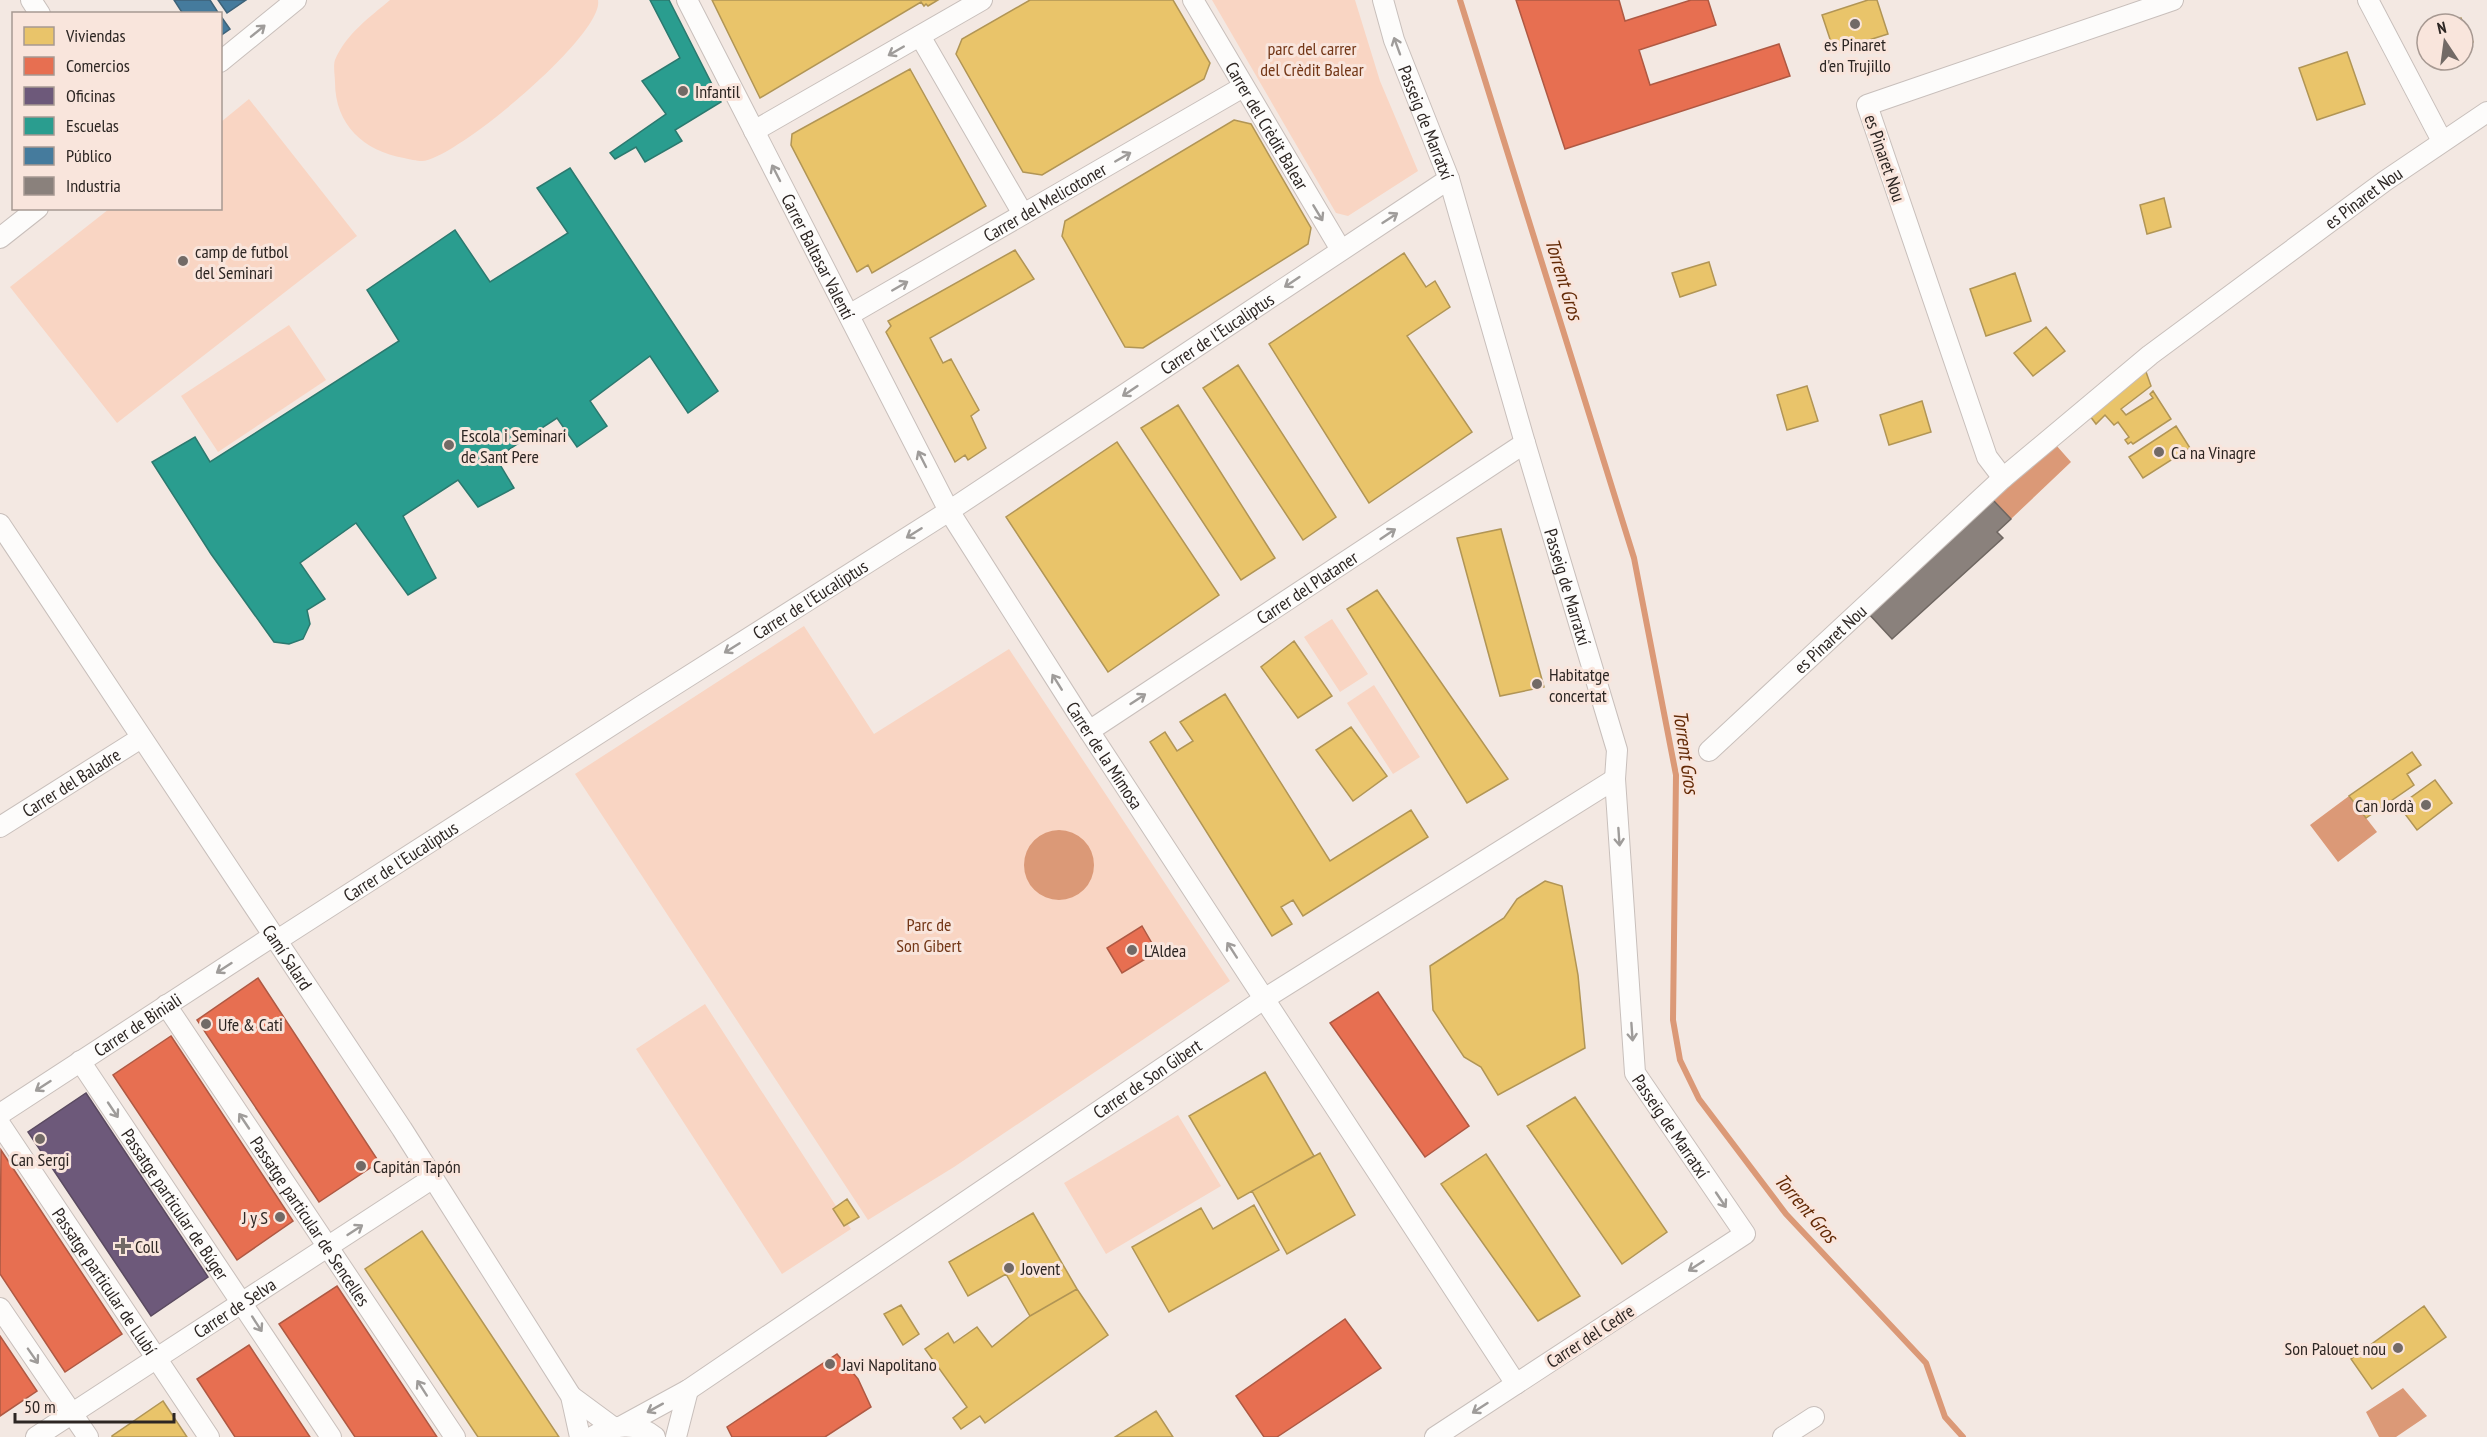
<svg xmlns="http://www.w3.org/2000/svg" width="2487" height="1437" viewBox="0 0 2487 1437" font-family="'PT Sans Narrow',sans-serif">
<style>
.green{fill:#f9d5c3}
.water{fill:#db9977}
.homes{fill:#e9c46a;stroke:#b19555;stroke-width:1.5}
.shops{fill:#e76f51;stroke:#af5943;stroke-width:1.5}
.offices{fill:#6d597a;stroke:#5a4a60;stroke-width:1.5}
.schools{fill:#2a9d8f;stroke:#2b796f;stroke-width:1.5}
.public{fill:#457b9d;stroke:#3e6278;stroke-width:1.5}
.industry{fill:#8a817c;stroke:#6e6661;stroke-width:1.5}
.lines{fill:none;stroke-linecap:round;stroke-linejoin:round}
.stream{stroke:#db9977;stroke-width:6}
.street-casing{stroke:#c8bfbb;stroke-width:22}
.street{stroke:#fdfcfb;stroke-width:20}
.oneway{stroke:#9f9c9a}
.poi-dot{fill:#726a66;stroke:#f9e5dc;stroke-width:2}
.labels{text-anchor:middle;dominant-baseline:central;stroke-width:6;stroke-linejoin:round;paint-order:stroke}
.poi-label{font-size:18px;fill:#2d2623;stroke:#f9e5dc;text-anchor:start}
.park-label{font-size:18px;fill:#733717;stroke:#f9e5dc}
.street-label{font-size:18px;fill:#2d2623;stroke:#f9e5dc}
.water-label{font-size:20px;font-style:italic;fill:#632905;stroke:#f9e5dc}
</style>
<rect width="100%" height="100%" fill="#f3e8e2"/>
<!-- green -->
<path class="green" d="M390 0H598C605 34 456 159 422 161 417 161 409 159 404 158 364 151 335 125 335 82 335 76 333 66 335 60 346 34 370 17 390 0Z
M1212 0H1355L1380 81 1418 171 1348 216 1336 213Z
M249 99 357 236 117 423 10 287 109 209 220 208 221 122Z
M289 325 326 380 218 452 181 396Z
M1332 619 1368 674 1340 692 1304 637Z
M804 626 874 734 1009 649 1230 981 954 1167 868 1220 575 774Z
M1374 685 1420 757 1393 774 1347 703Z
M705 1004 851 1229 782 1274 636 1049Z
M1178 1115 1221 1186 1106 1254 1064 1183Z"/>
<!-- water -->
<path class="water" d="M2056 445 2071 462 2011 519 1993 500Z
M2349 796 2377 832 2338 862 2310 825Z
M1024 865a35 35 0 1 1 70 0a35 35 0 1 1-70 0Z
M2403 1388 2427 1416 2396 1437H2379L2366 1412Z"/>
<!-- homes -->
<path class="homes" d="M712 0H938L928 6 926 4 924 6 921 2 760 98Z
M1030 0H1173L1210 63 1204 79 1042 175 1023 172 956 54 962 39Z
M1868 0H1877L1888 34 1834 51 1822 15Z
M2461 18 2473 42 2463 47V24H2449Z
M2347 52 2365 104 2317 120 2299 68Z
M910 69 986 206 872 273 868 265 857 272 791 145 792 134Z
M1234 120 1251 124 1311 228 1308 244 1143 348 1125 347 1062 236 1065 221Z
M2164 198 2171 227 2147 234 2140 205Z
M1015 250 1034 279 930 338 943 363 951 359 979 410 971 416 986 448 968 460 965 455 955 462 886 332 891 326 888 321Z
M1404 253 1426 287 1435 281 1450 307 1407 336 1472 432 1369 503 1269 344Z
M1709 262 1716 285 1680 297 1672 273Z
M2015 273 2031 321 1986 336 1970 289Z
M2046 327 2065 351 2033 376 2014 353Z
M1238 365 1336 517 1303 540 1203 388Z
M2145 369 2151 386 2121 409 2126 415 2153 398 2150 394 2153 391 2171 419 2133 444 2131 442 2128 444 2125 440 2129 437 2118 422 2114 425 2105 415 2096 424 2090 416Z
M1807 386 1818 421 1787 430 1777 395Z
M1922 401 1931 432 1889 445 1880 415Z
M1178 405 1275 558 1241 580 1141 428Z
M2176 426 2190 448 2143 478 2129 457Z
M1117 442 1219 595 1108 672 1006 517Z
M1501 529 1544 687 1500 696 1457 538Z
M1377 590 1508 779 1467 803 1347 609Z
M1294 641 1332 696 1298 718 1261 667Z
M1225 694 1330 861 1411 810 1428 837 1303 916 1293 900 1281 907 1292 924 1272 936 1150 742 1165 732 1177 751 1193 741 1180 722Z
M1351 727 1387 776 1353 801 1316 750Z
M2412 752 2421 765 2407 774 2414 785 2366 818 2349 796Z
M2435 780 2452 803 2417 830 2399 806Z
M1545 881 1562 886 1578 975 1585 1048 1498 1095 1481 1067 1464 1057 1433 1010 1430 966 1504 918 1517 899Z
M1265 1072 1314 1156 1238 1199 1189 1116Z
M1575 1097 1667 1232 1622 1264 1527 1126Z
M1320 1153 1355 1215 1287 1254 1252 1191Z
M1486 1154 1580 1296 1538 1321 1441 1184Z
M847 1199 859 1217 844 1226 833 1209Z
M1254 1205 1279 1250 1169 1312 1132 1247 1201 1208 1213 1229Z
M1033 1213 1077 1289 1030 1316 1006 1274 968 1296 949 1262Z
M422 1231 559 1437H478L365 1269Z
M1077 1289 1108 1335 985 1423 980 1416 961 1429 953 1418 967 1407 925 1349 948 1333 954 1343 977 1327 992 1347 1030 1316Z
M901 1305 919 1334 903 1345 884 1314Z
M2424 1306 2446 1337 2372 1389 2351 1359Z
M163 1401 187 1437H112V1436Z
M1156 1411 1173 1437H1115Z"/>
<!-- shops -->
<path class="shops" d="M1516 0H1619L1625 21 1691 0H1708L1716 25 1639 50 1650 85 1779 44 1790 76 1565 149Z
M1142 926 1157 952 1122 973 1107 948Z
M258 978 379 1162 319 1202 197 1020Z
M1378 992 1469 1126 1425 1157 1330 1023Z
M171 1036 293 1221 237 1260 113 1075Z
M1 1150 122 1334 65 1372 0 1274Z
M337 1286 437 1437H355L279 1324Z
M1345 1319 1381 1368 1277 1437H1264L1236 1396Z
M0 1336 37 1391 0 1416Z
M249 1345 310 1437H235L197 1379Z
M837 1354 858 1379 871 1407 825 1437H732L727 1427Z"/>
<!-- offices -->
<path class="offices" d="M86 1093 208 1277 151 1316 28 1132Z"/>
<!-- schools -->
<path class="schools" d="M650 0H669L721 102 675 130 682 141 645 162 636 147 615 159 610 153 666 114 642 81 680 58Z
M570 168 718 391 688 413 650 356 590 401 607 426 577 447 557 418 496 458 514 488 478 507 458 480 403 516 436 578 408 595 356 523 300 563 325 599 307 610 310 624 303 639 289 644 274 642 211 554 152 462 195 437 210 462 399 341 367 290 455 230 490 282 568 233 537 188Z"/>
<!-- public -->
<path class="public" d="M174 0H210L219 14H183Z
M218 0H246L227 13Z
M220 15 230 29 220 36Z"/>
<!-- industry -->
<path class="industry" d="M1993 500 2011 519 1997 532 2003 538 1892 639 1868 613Z"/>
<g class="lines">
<!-- stream -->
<path class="stream" d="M1460 0 1634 558 1676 775 1673 1020 1680 1060 1699 1099 1786 1214 1926 1363 1945 1417 1963 1437"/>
<!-- street casing -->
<g class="street-casing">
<g id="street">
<path d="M31 0 40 14"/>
<path id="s1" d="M687 0 949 511 1078 714 1516 1384"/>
<path id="s2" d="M1193 0 1341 250"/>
<path id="s3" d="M1383 0 1394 40 1449 179 1525 443 1617 750 1615 779 1635 1073 1745 1234 1435 1437"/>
<path d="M2368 0 2442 141"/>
<path d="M920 36 1023 214"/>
<path d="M220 62 296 0"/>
<path d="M754 131 982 0"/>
<path d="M0 238 38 208"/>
<path id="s4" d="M849 315 1243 87"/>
<path d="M2003 478 1987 457 1867 105 2173 0"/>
<path id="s5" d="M0 524 402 1129 571 1396 580 1437"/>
<path id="s6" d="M1089 731 1525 443"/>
<path id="s7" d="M1709 751 2003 478 2150 355 2385 181 2487 112"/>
<path id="s8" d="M0 827 141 738"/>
<path id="s9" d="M276 941 643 705 949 511 1449 179"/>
<path id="s10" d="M166 1005 455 1437"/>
<path id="s11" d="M80 1061 331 1437"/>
<path id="s12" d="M0 1114 273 936"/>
<path id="s13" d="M0 1124 209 1437"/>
<path d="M0 1308 88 1437"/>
<path d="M571 1396 613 1427"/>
<path id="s14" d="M622 1426 688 1390 1264 999 1615 779"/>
<path id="s15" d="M36 1437 433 1178"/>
<path d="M592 1437C612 1425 636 1421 655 1437"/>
<path d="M676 1437 688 1390"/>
<path d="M1783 1437 1814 1417"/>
</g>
</g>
<!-- street -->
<use href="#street" class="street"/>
</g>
<!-- one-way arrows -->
<defs><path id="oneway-shaft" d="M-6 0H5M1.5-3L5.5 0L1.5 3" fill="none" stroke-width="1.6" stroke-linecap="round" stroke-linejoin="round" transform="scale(1.5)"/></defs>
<g class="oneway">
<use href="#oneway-shaft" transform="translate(258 31) rotate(-39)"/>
<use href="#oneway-shaft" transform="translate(1397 46) rotate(-110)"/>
<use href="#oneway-shaft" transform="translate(896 51) rotate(150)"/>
<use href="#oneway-shaft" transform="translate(1123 157) rotate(-30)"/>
<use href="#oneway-shaft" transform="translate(776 173) rotate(-117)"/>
<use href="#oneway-shaft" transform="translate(1318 213) rotate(59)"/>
<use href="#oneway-shaft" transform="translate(1390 218) rotate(-33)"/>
<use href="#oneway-shaft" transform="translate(1292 282) rotate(146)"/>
<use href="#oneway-shaft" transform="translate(900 286) rotate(-30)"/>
<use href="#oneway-shaft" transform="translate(1130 391) rotate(146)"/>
<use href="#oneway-shaft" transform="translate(922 459) rotate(-117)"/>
<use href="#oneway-shaft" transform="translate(914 533) rotate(148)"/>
<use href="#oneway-shaft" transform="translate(1388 534) rotate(-34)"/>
<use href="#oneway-shaft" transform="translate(732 648) rotate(148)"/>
<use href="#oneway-shaft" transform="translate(1057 682) rotate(-122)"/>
<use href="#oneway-shaft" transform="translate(1138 699) rotate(-33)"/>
<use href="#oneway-shaft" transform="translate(1619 837) rotate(86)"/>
<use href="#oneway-shaft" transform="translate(1232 950) rotate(-123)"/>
<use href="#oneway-shaft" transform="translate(224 968) rotate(147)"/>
<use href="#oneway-shaft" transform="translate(1632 1032) rotate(86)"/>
<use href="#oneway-shaft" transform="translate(43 1086) rotate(147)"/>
<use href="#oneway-shaft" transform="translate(113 1110) rotate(56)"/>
<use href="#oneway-shaft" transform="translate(244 1121) rotate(-124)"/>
<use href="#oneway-shaft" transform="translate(1721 1200) rotate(56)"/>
<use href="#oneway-shaft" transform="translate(355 1230) rotate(-33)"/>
<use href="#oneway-shaft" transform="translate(1696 1266) rotate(147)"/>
<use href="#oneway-shaft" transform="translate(257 1324) rotate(57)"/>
<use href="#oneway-shaft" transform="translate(33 1356) rotate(55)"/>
<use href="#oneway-shaft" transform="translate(422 1388) rotate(-123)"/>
<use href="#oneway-shaft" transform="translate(655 1408) rotate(151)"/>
<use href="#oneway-shaft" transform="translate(1480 1408) rotate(147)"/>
</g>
<!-- markers -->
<g class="poi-dot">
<circle cx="1855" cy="24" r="6"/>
<circle cx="683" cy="91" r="6"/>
<circle cx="183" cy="261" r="6"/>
<circle cx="449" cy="445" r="6"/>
<circle cx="2159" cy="452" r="6"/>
<circle cx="1537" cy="684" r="6"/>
<circle cx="2426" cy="805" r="6"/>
<circle cx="1132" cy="950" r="6"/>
<circle cx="206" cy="1024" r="6"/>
<circle cx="40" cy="1139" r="6"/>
<circle cx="361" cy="1166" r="6"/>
<circle cx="280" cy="1217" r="6"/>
<path d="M120 1237h6v6h6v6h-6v6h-6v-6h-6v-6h6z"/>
<circle cx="1009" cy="1268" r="6"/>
<circle cx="2398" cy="1348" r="6"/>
<circle cx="830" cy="1364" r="6"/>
</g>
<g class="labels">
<!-- poi labels -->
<g class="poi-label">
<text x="1855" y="44" text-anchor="middle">es Pinaret<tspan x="1855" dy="21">d'en Trujillo</tspan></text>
<text x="695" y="91">Infantil</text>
<text x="195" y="251">camp de futbol<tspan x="195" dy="21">del Seminari</tspan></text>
<text x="461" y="435">Escola i Seminari<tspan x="461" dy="21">de Sant Pere</tspan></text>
<text x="2171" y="452">Ca na Vinagre</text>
<text x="1549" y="674">Habitatge<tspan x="1549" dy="21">concertat</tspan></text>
<text x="2414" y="805" text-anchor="end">Can Jordà</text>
<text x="1144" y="950">L'Aldea</text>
<text x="218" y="1024">Ufe &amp; Cati</text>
<text x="40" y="1159" text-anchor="middle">Can Sergi</text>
<text x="373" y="1166">Capitán Tapón</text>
<text x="268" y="1217" text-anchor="end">J y S</text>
<text x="135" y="1246">Coll</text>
<text x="1021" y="1268">Jovent</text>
<text x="2386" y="1348" text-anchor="end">Son Palouet nou</text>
<text x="842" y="1364">Javi Napolitano</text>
</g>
<!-- park labels -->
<g class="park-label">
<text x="1312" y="48">parc del carrer<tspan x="1312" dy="21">del Crèdit Balear</tspan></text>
<text x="929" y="924">Parc de<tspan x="929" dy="21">Son Gibert</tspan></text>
</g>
<!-- street labels -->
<g class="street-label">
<text stroke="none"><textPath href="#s3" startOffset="130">Passeig de Marratxí</textPath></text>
<text stroke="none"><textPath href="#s2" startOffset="146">Carrer del Crèdit Balear</textPath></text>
<text transform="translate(1885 158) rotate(71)">es Pinaret Nou</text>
<text stroke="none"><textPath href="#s7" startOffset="858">es Pinaret Nou</textPath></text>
<text stroke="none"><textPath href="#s4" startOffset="226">Carrer del Melicotoner</textPath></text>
<text stroke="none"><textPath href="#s1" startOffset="288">Carrer Baltasar Valentí</textPath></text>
<text stroke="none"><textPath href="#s9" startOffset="1120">Carrer de l'Eucaliptus</textPath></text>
<text stroke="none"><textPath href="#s6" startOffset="261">Carrer del Plataner</textPath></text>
<text stroke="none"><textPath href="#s3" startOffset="616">Passeig de Marratxí</textPath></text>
<text stroke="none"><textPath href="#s9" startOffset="634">Carrer de l'Eucaliptus</textPath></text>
<text stroke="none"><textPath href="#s7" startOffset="165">es Pinaret Nou</textPath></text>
<text stroke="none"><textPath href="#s1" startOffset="864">Carrer de la Mimosa</textPath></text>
<text stroke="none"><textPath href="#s8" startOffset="84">Carrer del Baladre</textPath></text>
<text stroke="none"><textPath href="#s9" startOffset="148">Carrer de l'Eucaliptus</textPath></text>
<text stroke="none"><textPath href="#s5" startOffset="520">Camí Salard</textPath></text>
<text stroke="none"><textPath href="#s12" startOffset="164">Carrer de Biniali</textPath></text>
<text stroke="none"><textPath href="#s14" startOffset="630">Carrer de Son Gibert</textPath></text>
<text stroke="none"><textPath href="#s3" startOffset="1174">Passeig de Marratxí</textPath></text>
<text stroke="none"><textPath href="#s11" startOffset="172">Passatge particular de Búger</textPath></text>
<text stroke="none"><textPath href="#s10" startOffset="260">Passatge particular de Sencelles</textPath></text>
<text stroke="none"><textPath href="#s13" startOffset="189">Passatge particular de Llubí</textPath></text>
<text stroke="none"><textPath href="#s15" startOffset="237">Carrer de Selva</textPath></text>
<text transform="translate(1590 1336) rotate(-33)">Carrer del Cedre</text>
</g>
<!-- water labels -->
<g class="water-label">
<text transform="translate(1564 279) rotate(73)">Torrent Gros</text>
<text transform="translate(1686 752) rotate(82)">Torrent Gros</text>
<text transform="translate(1806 1208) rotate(49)">Torrent Gros</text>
</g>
</g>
<!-- legend -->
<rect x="12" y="12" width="210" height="198" fill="#f9e5dc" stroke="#a79992" stroke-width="1.5"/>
<rect x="24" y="27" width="30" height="18" fill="#e9c46a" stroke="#a79992" stroke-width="1.5"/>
<text x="66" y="42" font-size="18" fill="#2d2623">Viviendas</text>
<rect x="24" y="57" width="30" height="18" fill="#e76f51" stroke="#a79992" stroke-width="1.5"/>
<text x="66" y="72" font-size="18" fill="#2d2623">Comercios</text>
<rect x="24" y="87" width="30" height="18" fill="#6d597a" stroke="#a79992" stroke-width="1.5"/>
<text x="66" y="102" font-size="18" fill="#2d2623">Oficinas</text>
<rect x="24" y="117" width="30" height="18" fill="#2a9d8f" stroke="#a79992" stroke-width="1.5"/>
<text x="66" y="132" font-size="18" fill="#2d2623">Escuelas</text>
<rect x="24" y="147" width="30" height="18" fill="#457b9d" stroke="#a79992" stroke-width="1.5"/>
<text x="66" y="162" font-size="18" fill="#2d2623">Público</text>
<rect x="24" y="177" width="30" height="18" fill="#8a817c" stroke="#a79992" stroke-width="1.5"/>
<text x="66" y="192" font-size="18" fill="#2d2623">Industria</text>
<!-- north arrow -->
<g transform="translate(2445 42) rotate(347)"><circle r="28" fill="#f9e5dc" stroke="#a79992" stroke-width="1.5"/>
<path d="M0-4.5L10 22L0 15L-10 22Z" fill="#726a66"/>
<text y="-9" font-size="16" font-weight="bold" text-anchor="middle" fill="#2d2623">N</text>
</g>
<!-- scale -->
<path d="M15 1413v9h159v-9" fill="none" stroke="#2d2623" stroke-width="3"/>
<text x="24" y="1413" font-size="18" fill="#2d2623" stroke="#f9e5dc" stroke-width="4.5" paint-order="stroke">50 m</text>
</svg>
